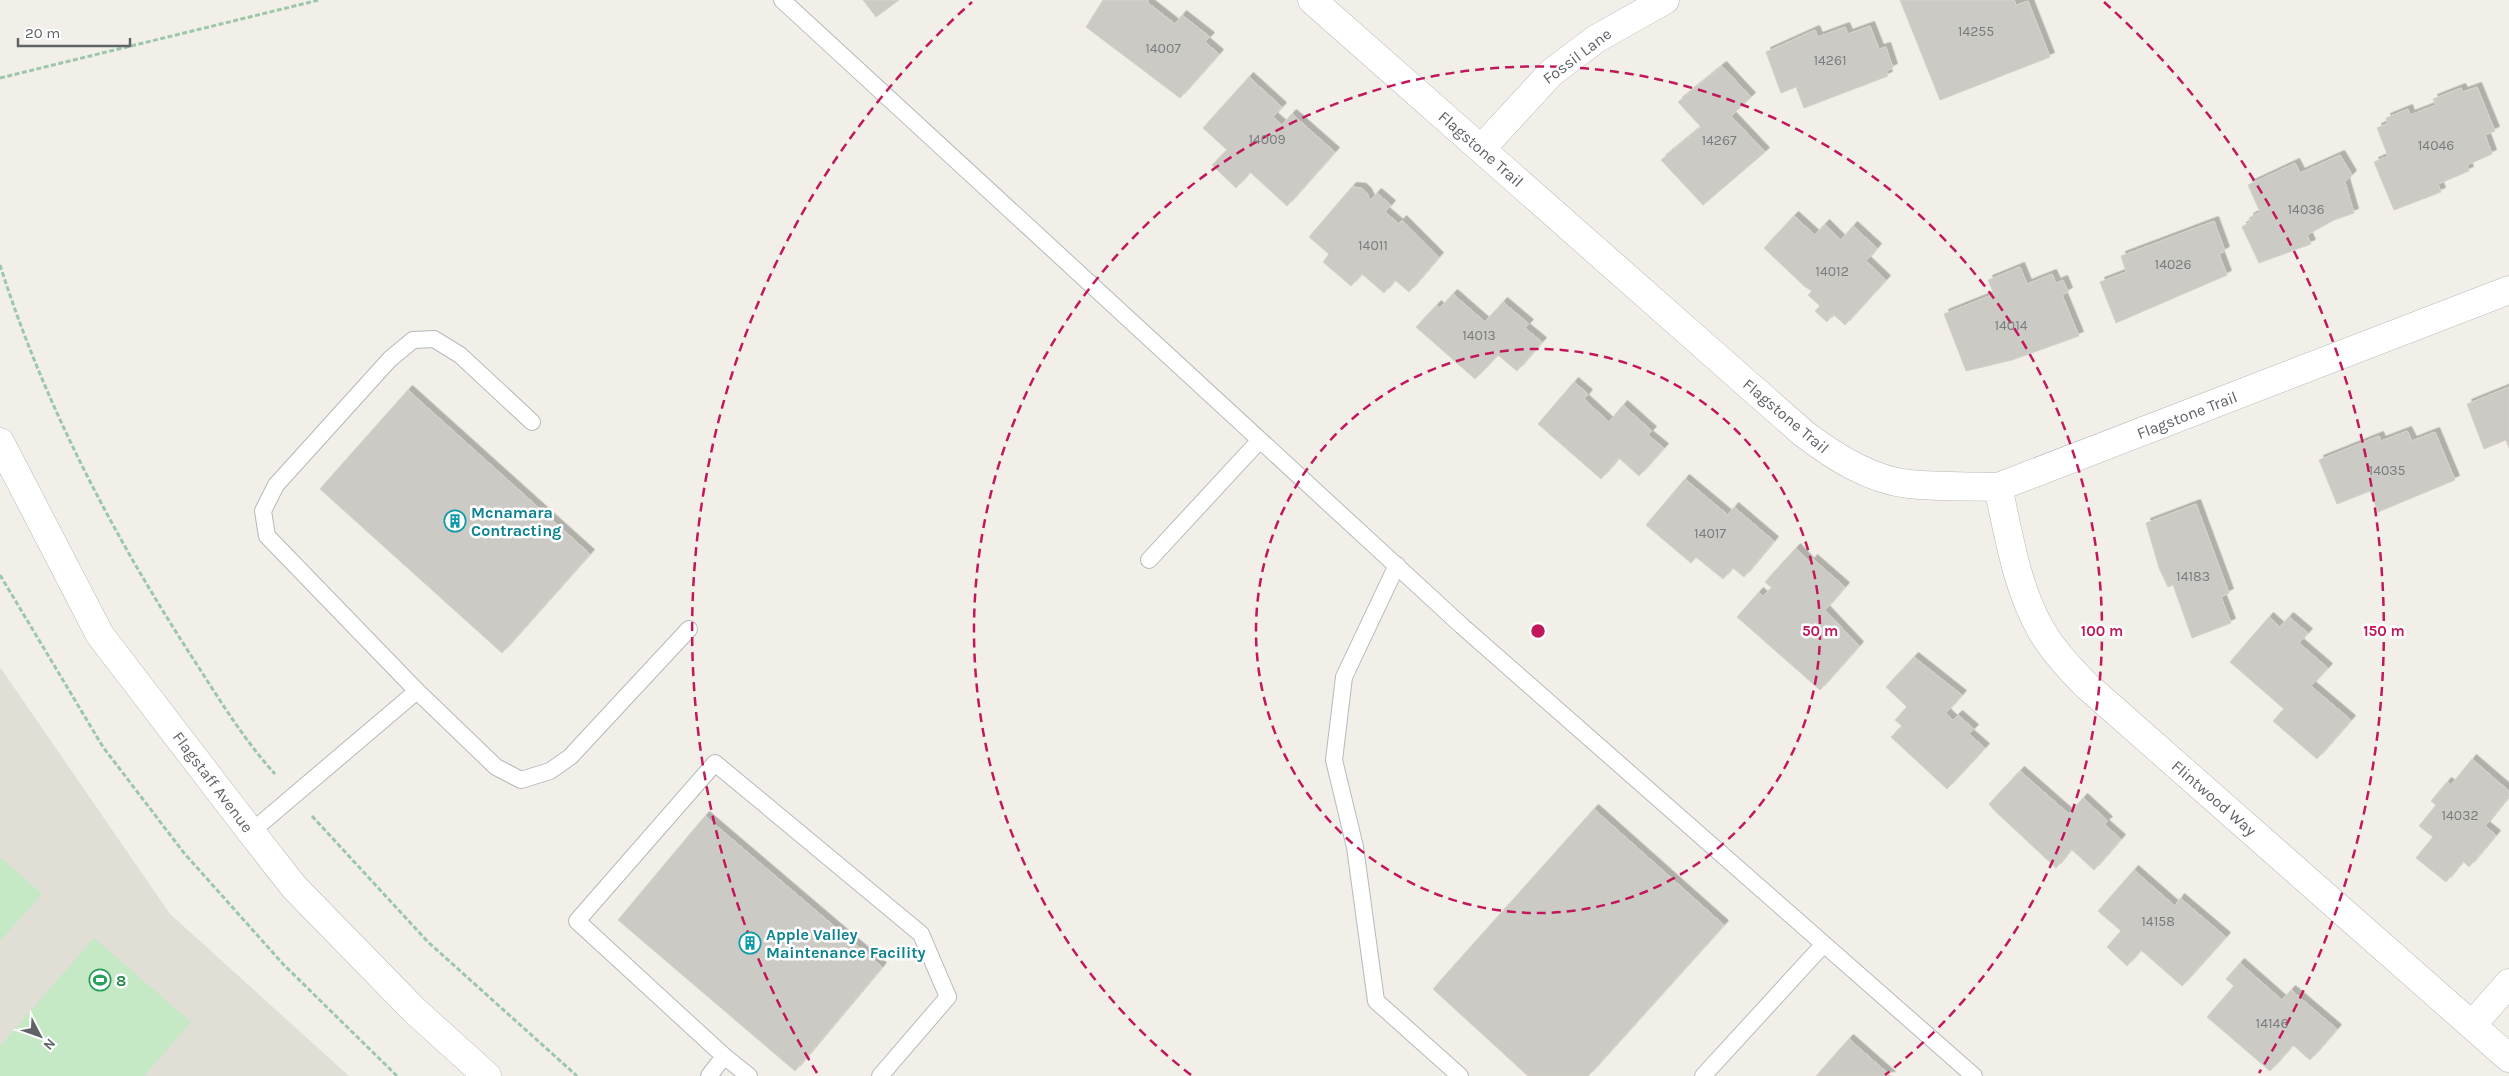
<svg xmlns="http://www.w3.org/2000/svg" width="2509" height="1076" viewBox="0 0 2509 1076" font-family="Karla,sans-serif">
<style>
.education{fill:#e1ded6}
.green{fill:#c5e8c5}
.building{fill:#cccac5;stroke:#d6d1c6;filter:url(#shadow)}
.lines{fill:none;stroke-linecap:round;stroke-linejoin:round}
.lane-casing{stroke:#b5b8bc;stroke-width:18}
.street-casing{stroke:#b5b8bc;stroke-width:29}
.secondary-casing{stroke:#b6babf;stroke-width:29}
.path{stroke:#9cc7a9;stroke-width:3;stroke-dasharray:5 2.5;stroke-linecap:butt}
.lane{stroke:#fff;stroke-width:16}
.street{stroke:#fff;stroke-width:28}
.secondary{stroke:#fff;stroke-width:28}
.ring{fill:none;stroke:#c2185b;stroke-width:2.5;stroke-dasharray:9 6}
.labels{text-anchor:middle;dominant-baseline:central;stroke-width:5;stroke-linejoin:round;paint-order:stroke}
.number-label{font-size:14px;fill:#7a7d7f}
.street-label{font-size:16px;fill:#5f6368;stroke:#fff}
.culture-label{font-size:16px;font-weight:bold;fill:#0d838f;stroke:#fff;text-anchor:start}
.leisure-label{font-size:16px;font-weight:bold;fill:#27864d;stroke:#fff;text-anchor:start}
.centre{fill:#c2185b;stroke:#fff;stroke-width:2.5}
.ring-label{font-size:15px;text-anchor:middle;font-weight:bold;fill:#c2185b;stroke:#fff;stroke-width:5;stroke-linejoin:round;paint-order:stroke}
</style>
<defs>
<filter id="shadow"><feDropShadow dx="4.5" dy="-4.5" stdDeviation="0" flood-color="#0004"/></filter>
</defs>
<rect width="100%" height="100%" fill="#f1efe8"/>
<!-- education -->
<path class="education" d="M0 667 170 914 349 1076H0Z"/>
<!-- green -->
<path class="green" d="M0 857 42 894 0 941Z
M94 938 191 1022 144 1076H0V1046Z"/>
<!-- building -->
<path class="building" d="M863 0H899L876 17Z
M1103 0H1149L1147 2 1175 24 1182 15 1210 37 1205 42 1219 54 1180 98 1086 27Z
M1900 0H2014L2016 5 2028 1 2050 57 1940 100Z
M1870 26 1879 49 1886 47 1893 68 1886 71 1888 76 1804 108 1796 87 1781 93 1766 52 1815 30 1818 37 1845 27 1848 34Z
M1722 66 1751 97 1731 116 1765 152 1703 205 1661 160 1701 127 1678 102Z
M1249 77 1282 107 1273 117 1282 125 1292 114 1335 152 1287 206 1250 172 1236 188 1212 165 1227 150 1203 128Z
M2477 87 2495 131 2485 135 2492 154 2467 165 2469 171 2438 184 2441 192 2394 210 2374 162 2388 156 2377 128 2388 123 2386 118 2408 109 2410 115 2436 105 2433 99 2461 88 2463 92Z
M2340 155 2352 175 2345 182 2354 213 2334 220 2307 235 2311 244 2259 263 2242 227 2250 222 2249 218 2260 212 2248 185 2295 163 2300 173Z
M1352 187 1362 188 1367 193 1370 200 1377 193 1391 205 1385 212 1399 224 1402 220 1439 257 1409 292 1395 280 1384 293 1362 274 1351 286 1323 262 1329 254 1309 237Z
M1794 216 1815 235 1825 224 1841 240 1853 226 1877 248 1866 261 1886 280 1845 325 1833 314 1827 322 1815 311 1820 306 1808 295 1812 291 1804 286 1764 248Z
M2214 221 2225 251 2219 254 2227 275 2116 323 2100 282 2126 272 2121 256Z
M2020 267 2027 284 2052 274 2056 283 2063 280 2068 292 2062 295 2079 336 2012 360 1966 371 1944 314 1994 294 1988 280Z
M1453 294 1485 322 1503 302 1529 324 1525 328 1542 342 1517 371 1498 355 1475 379 1416 327 1437 305 1440 308Z
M1574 382 1588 394 1584 399 1609 422 1623 405 1652 431 1648 435 1664 448 1639 476 1619 458 1601 479 1538 424Z
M2509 387V448L2506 440 2484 449 2467 404Z
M408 390 590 554 502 653 320 489Z
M2407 431 2412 441 2435 432 2455 480 2378 512 2370 491 2337 504 2319 460 2379 436 2381 441Z
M1685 479 1728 515 1734 507 1774 541 1744 577 1733 568 1723 579 1696 557 1691 563 1646 525Z
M2196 504 2229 593 2221 597 2231 623 2192 638 2173 585 2168 587 2159 568 2146 523Z
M1796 548 1810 563 1813 559 1845 587 1825 610 1859 646 1820 690 1737 617 1759 592 1763 596 1772 588 1765 582Z
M2269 617 2280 627 2289 617 2308 633 2299 643 2328 668 2311 686 2351 720 2317 759 2273 721 2284 709 2230 662Z
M1914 657 1962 695 1946 713 1953 720 1958 715 1974 729 1969 734 1985 748 1947 789 1891 737 1902 726 1895 720 1907 707 1886 687Z
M2472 759 2509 791V796L2485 826 2496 835 2469 867 2463 861 2446 882 2416 858 2433 837 2419 826 2436 805 2431 801 2447 782 2451 785Z
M2020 771 2069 814 2083 798 2108 821 2104 824 2121 839 2094 870 2071 849 2056 868 1995 811 1989 804Z
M1594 809 1724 925 1588 1076H1528L1433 989Z
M705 816 882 967 795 1071 618 920Z
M2134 870 2175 906 2180 898 2226 937 2182 986 2141 950 2127 966 2107 947 2121 931 2098 911Z
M2240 963 2282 1000 2291 990 2337 1029 2310 1060 2293 1045 2270 1071 2207 1017 2234 986 2226 979Z
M1849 1039 1891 1076H1816Z"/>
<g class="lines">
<!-- lane casing -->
<g class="lane-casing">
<path id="lane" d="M782 0 1462 626 1974 1076
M1149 560 1260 440
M1397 565 1344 677 1334 760 1355 847 1376 1001 1460 1076
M417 691 496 767 521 780 550 771 570 757 689 629
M251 832 417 691 267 536 263 511 276 485 390 359 413 340 434 339 460 355 532 422
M709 1076 724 1056
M749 1076 724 1056 577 921 715 763 921 934 948 997 880 1076
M1703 1076 1824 944"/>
</g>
<!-- street casing -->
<g class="street-casing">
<path id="street" d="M1312 0 1803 433C1833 456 1870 480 1909 484 1939 487 1969 486 1998 487L2509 290
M1481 149 1551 73 1596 39 1665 0
M1998 487C2009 535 2016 586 2041 630 2053 651 2070 669 2087 686L2509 1058
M2472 1025 2509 983"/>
</g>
<!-- secondary casing -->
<g class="secondary-casing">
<path id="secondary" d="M0 442 100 635 251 832 294 887 414 1010 487 1076"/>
</g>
<!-- path -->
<path class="path" d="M0 78 319 0
M0 265C44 404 113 535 192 657 218 697 243 739 275 774
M0 575 103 747 184 853 283 964 397 1076
M312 816 428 942 577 1076"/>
<!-- lane -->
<use href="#lane" class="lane"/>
<!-- street -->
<use href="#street" class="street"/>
<!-- secondary -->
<use href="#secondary" class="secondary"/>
</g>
<!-- distance rings -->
<g class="ring">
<circle cx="1538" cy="631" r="282"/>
<path d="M1191 1075A564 564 0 1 1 1885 1075"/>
<path d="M817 1073A846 846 0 0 1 972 2M2104 2A846 846 0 0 1 2259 1073"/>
</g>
<!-- icons -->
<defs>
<g id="building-ring" transform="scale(1.125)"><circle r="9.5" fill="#fff" stroke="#0f9aa8" stroke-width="1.5"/><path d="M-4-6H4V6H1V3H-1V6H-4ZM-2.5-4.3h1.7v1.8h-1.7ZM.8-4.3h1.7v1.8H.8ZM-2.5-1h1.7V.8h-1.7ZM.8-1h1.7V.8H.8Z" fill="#0f9aa8"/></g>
<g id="stadium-ring" transform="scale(1.125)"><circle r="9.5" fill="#fff" stroke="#2e9e5b" stroke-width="1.5"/><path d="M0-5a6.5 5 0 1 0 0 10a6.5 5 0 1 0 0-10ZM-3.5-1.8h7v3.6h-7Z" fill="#2e9e5b"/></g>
</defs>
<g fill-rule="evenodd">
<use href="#building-ring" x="455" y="521"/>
<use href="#building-ring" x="750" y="943"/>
<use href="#stadium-ring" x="100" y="980"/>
</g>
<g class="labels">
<!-- number labels -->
<g class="number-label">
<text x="1976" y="31">14255</text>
<text x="1163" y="48">14007</text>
<text x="1830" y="60">14261</text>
<text x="1267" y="139">14009</text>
<text x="1719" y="140">14267</text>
<text x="2436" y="145">14046</text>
<text x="2306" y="209">14036</text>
<text x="1373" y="245">14011</text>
<text x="2173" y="264">14026</text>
<text x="1832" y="271">14012</text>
<text x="2011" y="325">14014</text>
<text x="1479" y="335">14013</text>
<text x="2387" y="470">14035</text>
<text x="1710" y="533">14017</text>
<text x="2193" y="576">14183</text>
<text x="2460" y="815">14032</text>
<text x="2158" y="921">14158</text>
<text x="2272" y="1023">14146</text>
</g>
<!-- street labels -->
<g class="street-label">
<text transform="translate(1577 56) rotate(-37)">Fossil Lane</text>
<text transform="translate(1481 149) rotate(41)">Flagstone Trail</text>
<text transform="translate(2187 415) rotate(-21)">Flagstone Trail</text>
<text transform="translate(1786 416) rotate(40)">Flagstone Trail</text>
<text transform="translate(213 782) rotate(53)">Flagstaff Avenue</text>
<text transform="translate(2214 798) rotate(41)">Flintwood Way</text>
</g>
<!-- culture labels -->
<g class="culture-label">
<text x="471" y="512">Mcnamara<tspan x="471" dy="18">Contracting</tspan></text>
<text x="766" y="934">Apple Valley<tspan x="766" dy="18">Maintenance Facility</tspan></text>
</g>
<!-- leisure labels -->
<g class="leisure-label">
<text x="116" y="980">8</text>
</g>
</g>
<circle cx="1538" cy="631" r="8" class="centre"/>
<g class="ring-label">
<text x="1820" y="636">50 m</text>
<text x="2102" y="636">100 m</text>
<text x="2384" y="636">150 m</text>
</g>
<!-- north arrow -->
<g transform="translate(40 1036) rotate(131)" stroke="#ffffff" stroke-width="4" paint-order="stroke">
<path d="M0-4L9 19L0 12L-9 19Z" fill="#5f6368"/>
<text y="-8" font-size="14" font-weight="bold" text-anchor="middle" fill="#5f6368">N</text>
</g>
<!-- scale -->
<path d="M18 38v8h112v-8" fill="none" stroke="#5f6368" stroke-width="2.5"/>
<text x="25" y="38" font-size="15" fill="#5f6368" stroke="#ffffff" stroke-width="4" paint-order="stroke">20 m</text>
</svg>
